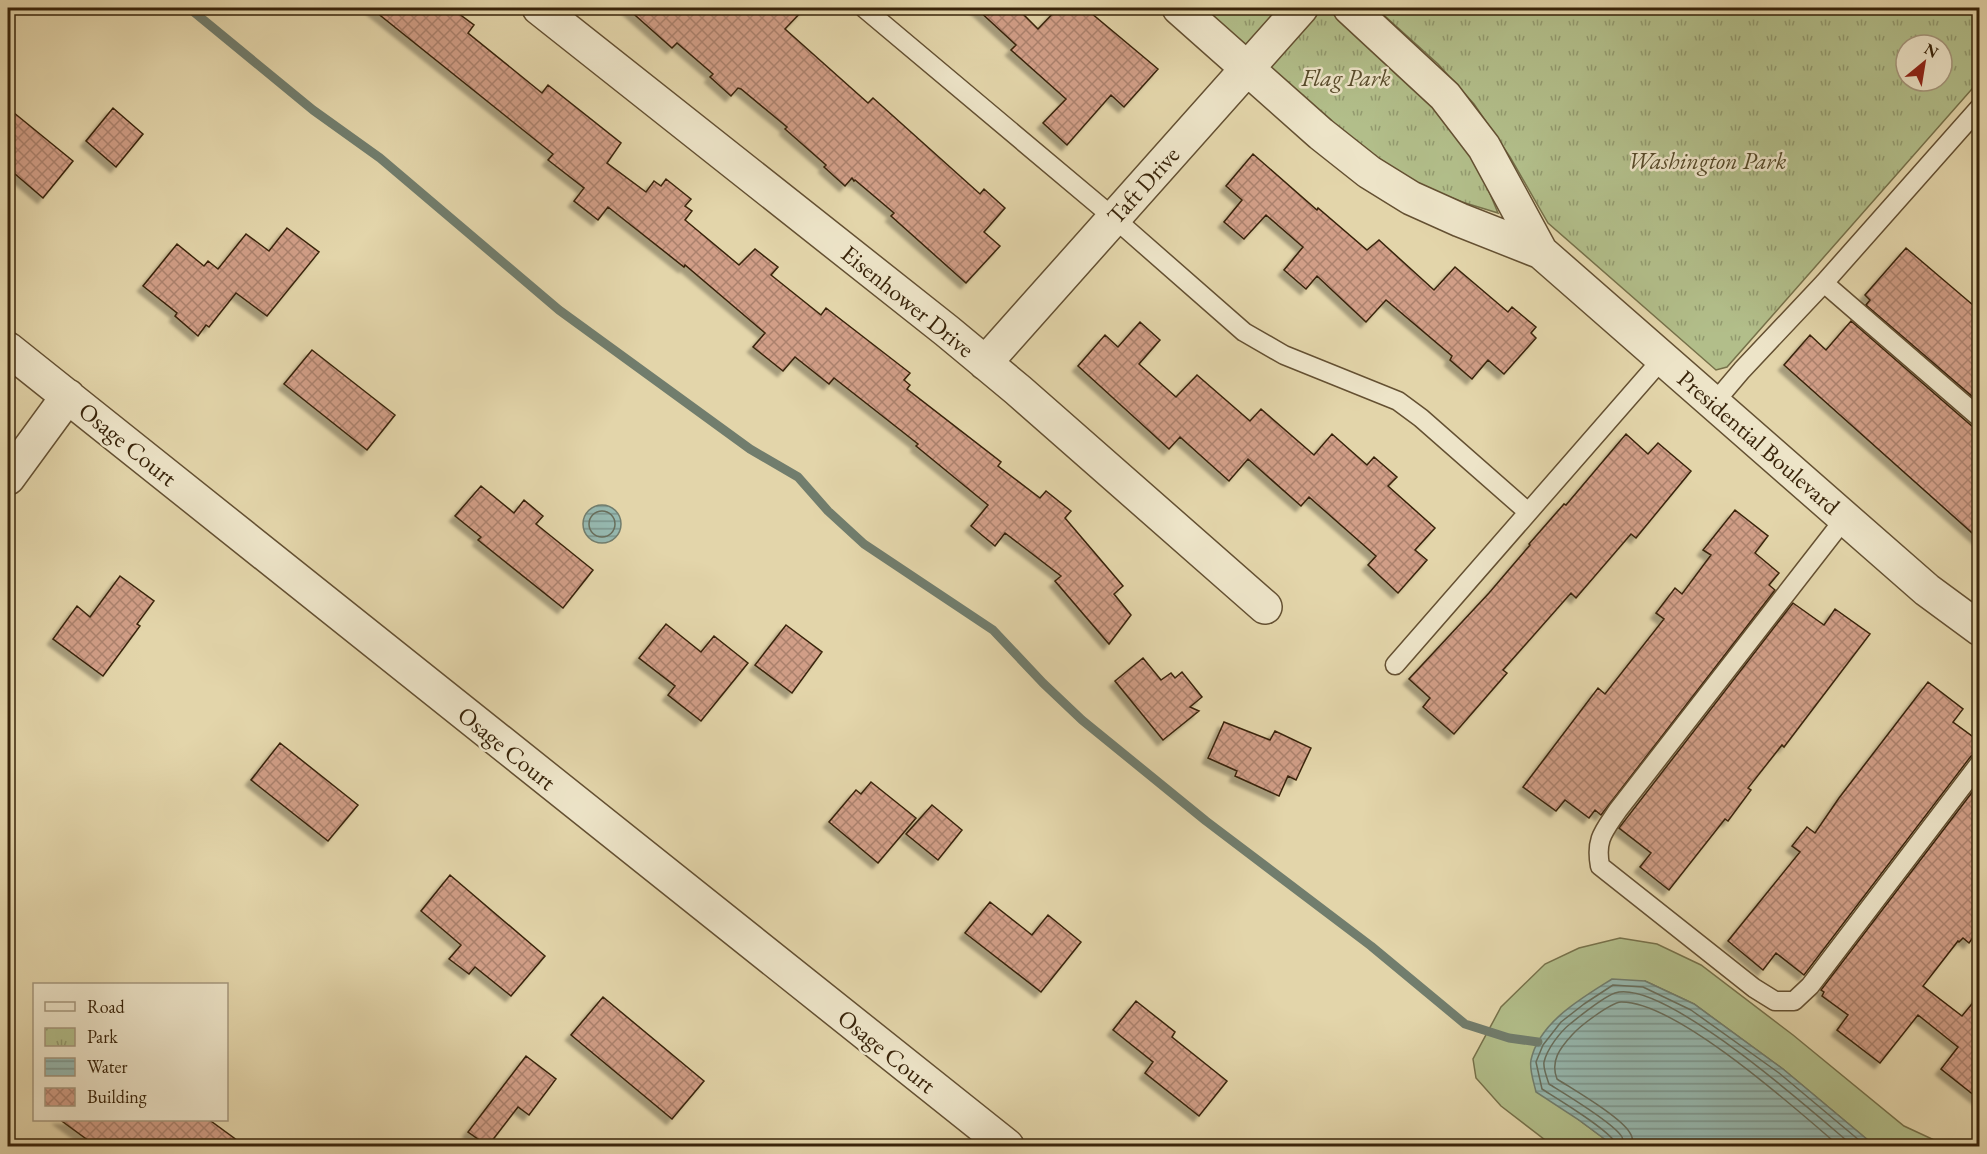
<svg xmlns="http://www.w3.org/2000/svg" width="1987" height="1154" viewBox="0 0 1987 1154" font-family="'EB Garamond',serif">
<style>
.grass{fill:#b2be8a;stroke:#76714a;stroke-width:1.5}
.park{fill:url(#park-tufts);stroke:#76714a;stroke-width:1.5;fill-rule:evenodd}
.water{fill:url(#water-rules);stroke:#717d6d;stroke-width:1.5}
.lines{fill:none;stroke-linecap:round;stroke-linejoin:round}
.shore{stroke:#686e5c;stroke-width:1.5}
.stream{stroke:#717d6d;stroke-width:9}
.building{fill:url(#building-cross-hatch);stroke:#39240a;stroke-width:1.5;filter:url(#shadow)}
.lane-casing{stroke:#645032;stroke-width:21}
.street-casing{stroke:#645032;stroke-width:36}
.lane{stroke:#ede4c8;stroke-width:18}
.street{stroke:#ede4c8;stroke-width:33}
.labels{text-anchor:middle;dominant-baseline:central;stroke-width:5;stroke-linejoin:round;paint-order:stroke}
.park-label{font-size:24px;font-style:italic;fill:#574a2a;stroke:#ede4c8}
.street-label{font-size:24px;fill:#39240a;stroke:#ede4c8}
</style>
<defs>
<pattern id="park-tufts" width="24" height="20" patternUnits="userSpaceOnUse" patternTransform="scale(1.5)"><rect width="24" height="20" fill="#b2be8a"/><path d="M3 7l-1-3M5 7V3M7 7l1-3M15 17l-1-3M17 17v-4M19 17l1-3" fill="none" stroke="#929a6f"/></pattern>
<pattern id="water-rules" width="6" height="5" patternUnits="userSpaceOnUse" patternTransform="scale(1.5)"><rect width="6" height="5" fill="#96b8af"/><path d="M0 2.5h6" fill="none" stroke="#7b958d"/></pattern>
<pattern id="building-cross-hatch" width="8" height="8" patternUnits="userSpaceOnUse" patternTransform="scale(1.5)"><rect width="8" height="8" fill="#d19e87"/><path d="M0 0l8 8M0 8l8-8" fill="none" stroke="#ab816d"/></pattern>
<filter id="shadow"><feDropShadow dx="-5.5" dy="5.5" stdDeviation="1.5" flood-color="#0004"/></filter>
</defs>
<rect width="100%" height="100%" fill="#e3d5aa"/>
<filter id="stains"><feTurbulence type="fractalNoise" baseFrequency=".00333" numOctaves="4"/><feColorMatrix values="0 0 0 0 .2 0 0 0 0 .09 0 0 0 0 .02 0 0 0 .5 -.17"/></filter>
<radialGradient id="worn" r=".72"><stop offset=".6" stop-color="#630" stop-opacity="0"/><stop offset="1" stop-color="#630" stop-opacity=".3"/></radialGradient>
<!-- grass -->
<path class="grass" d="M1620 938 1657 944 1701 965 1793 1035 1904 1126 1947 1146 1969 1143 1979 1146H1875L1783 1069 1694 1004 1645 981 1579 1120 1614 1146H1553L1501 1106 1476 1078 1473 1059 1501 1007 1545 964 1579 948Z"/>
<!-- park -->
<path class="park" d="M1199 8H1332L1388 55 1474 155 1498 213 1462 202 1418 184 1369 153 1319 112Z
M1376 8H1979V81L1727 367 1716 370 1548 223 1510 157 1474 104 1438 64ZM1906 45H1942V81H1906Z"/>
<!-- water -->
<path class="water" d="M583 524a19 19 0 1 1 38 0a19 19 0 1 1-38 0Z
M1612 979 1645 981 1694 1004 1783 1069 1875 1146H1614L1579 1120 1536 1092C1534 1083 1529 1069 1531 1060 1539 1022 1582 998 1612 979Z"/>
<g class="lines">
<!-- shore -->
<path class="shore" d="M589 524a13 13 0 1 1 26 0a13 13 0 1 1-26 0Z
M1617 1146C1615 1133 1556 1098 1542 1089L1536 1062 1543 1045 1561 1022 1584 1004 1613 985 1643 987 1691 1010 1779 1073 1866 1146
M1624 1146C1624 1142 1624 1141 1622 1137 1614 1123 1565 1094 1549 1084 1547 1078 1543 1068 1544 1062 1547 1049 1560 1032 1570 1024 1580 1016 1603 997 1615 993 1664 978 1814 1113 1853 1146
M1633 1146C1633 1141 1633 1137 1630 1133 1621 1117 1574 1090 1557 1079 1550 1061 1560 1048 1572 1035 1580 1026 1610 1003 1621 1002 1676 1001 1796 1109 1839 1146"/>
<!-- stream -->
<path class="stream" d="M189 8 313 110 380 158 559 310 750 449 798 477 828 511 864 544 993 630 1043 683 1082 720 1206 821 1371 946 1465 1024 1509 1038 1538 1042"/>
</g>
<!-- building -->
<path class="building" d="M371 8H451L474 25 468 33 542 93 548 85 621 143 607 163 646 192 654 181 661 186 666 179 691 199 685 206 692 211 685 220 739 265 755 249 778 267 771 275 821 315 826 308 910 373 904 380 910 385 907 389 1001 462 998 466 1040 498 1046 491 1071 511 1065 518 1123 586 1114 594 1131 615 1109 644 1055 581 1061 576 1005 533 995 546 971 526 988 505 916 446 918 444 834 378 829 384 795 357 783 371 753 347 765 333 685 265 684 267 608 207 598 220 574 201 584 188 548 160 553 154Z
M627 8H805L785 29 868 103 873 98 980 194 984 189 1005 208 984 232 1000 246 966 283 891 216 894 213 855 180 854 181 852 178 845 186 824 167 826 165 785 129 787 127 741 89 738 88 731 96 710 77 713 74 677 43 672 48Z
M976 8H1017L1038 29 1058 8H1085L1158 69 1124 107 1111 95 1067 145 1043 123 1066 99 1011 50 1016 45Z
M8 108 73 161 43 198 8 168Z
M113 108 143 134 116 167 86 141Z
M1253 154 1317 210 1318 208 1367 250 1379 240 1434 290 1455 267 1508 312 1512 307 1536 327 1531 333 1536 338 1504 374 1488 360 1472 379 1450 360 1452 356 1386 300 1366 322 1317 276 1306 289 1284 270 1303 247 1266 215 1244 239 1224 222 1242 200 1226 186Z
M287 228 319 252 267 316 236 293 209 327 206 325 198 336 175 316 177 313 143 286 177 244 204 266 208 261 218 269 246 234 269 251Z
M1906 248 1980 311V403L1866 305 1870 300 1865 295Z
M1851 321 1973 427 1980 429V540L1784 365 1810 335 1826 350Z
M1140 322 1160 340 1139 364 1176 397 1197 375 1250 421 1261 409 1314 455 1332 434 1367 465 1374 457 1397 477 1388 486 1435 528 1415 550 1427 560 1398 593 1368 565 1376 556 1309 497 1301 506 1248 459 1229 481 1180 437 1169 449 1078 366 1105 335 1118 347Z
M312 350 395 415 367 450 284 384Z
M1626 434 1648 454 1658 443 1691 471 1636 538 1631 534 1576 598 1571 593 1503 670 1507 673 1454 734 1423 707 1430 698 1409 679 1489 593 1530 545 1529 544 1564 504 1566 505Z
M481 486 514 513 524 500 543 516 536 524 593 570 563 608 478 540 481 537 455 516Z
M1735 510 1768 536 1755 553 1779 573 1769 585 1775 590 1601 815 1595 810 1589 818 1565 800 1556 811 1523 787 1598 688 1605 694 1664 619 1656 613 1675 588 1682 594 1711 555 1703 550Z
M120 576 154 601 137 624 140 626 103 676 53 639 77 606 90 617Z
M1793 603 1824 625 1835 609 1870 634 1784 747 1782 745 1748 788 1751 790 1728 821 1725 819 1669 890 1640 867 1651 853 1619 828Z
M666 624 701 652 714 636 748 663 701 721 668 695 675 686 639 658Z
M786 625 822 652 792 693 755 665Z
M1143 658 1161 680 1171 673 1175 678 1182 672 1202 697 1190 707 1199 711 1163 740 1115 681Z
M1928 682 1963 709 1953 722 1980 742V752L1971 756 1804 975 1776 953 1763 970 1728 941 1800 852 1792 846 1807 827 1815 833 1839 798Z
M1224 722 1270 740 1275 731 1311 748 1296 780 1288 776 1279 796 1235 776 1237 771 1208 758Z
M280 743 358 805 328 841 251 780Z
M871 782 916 818 878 863 829 822 856 790 861 794Z
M1980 782V928L1969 943 1963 938 1959 942 1958 941 1923 986 1962 1016 1980 994V1100L1941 1069 1958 1047 1918 1015 1880 1063 1837 1030 1848 1015 1822 996 1824 992 1821 990Z
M932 805 962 830 938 860 906 834Z
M450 875 545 956 511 996 475 967 469 974 449 959 461 945 421 911Z
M990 902 1032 935 1048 915 1081 942 1041 992 965 933Z
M603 997 704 1081 672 1119 571 1035Z
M1136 1001 1175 1032 1172 1037 1227 1081 1199 1116 1145 1073 1153 1062 1113 1030Z
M526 1056 556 1079 529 1115 518 1107 488 1146 468 1132Z
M59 1119H208L245 1146H96Z"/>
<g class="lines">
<!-- lane casing -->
<g class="lane-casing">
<path id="lane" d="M864 8 1114 218 1244 332 1284 355 1398 401 1421 418 1528 512
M1824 283 1980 418
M1714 403 1742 370 1824 283 1980 107
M1845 518 1618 810C1604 831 1595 839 1600 866L1754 988 1775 1001H1794L1810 986 1980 763
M1395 665 1663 358"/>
</g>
<!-- street casing -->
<g class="street-casing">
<path id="street" d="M539 8 947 331 1018 390 1265 607
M1179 8 1321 134 1369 172 1411 198 1460 220 1541 252
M1350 8 1445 96 1484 147 1541 252 1927 590 1980 629
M8 349 1007 1146
M985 363 1301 8
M8 478 68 396"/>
</g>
<!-- lane -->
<use href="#lane" class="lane"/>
<!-- street -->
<use href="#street" class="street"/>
</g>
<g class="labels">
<!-- park labels -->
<g class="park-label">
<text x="1346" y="77">Flag Park</text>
<text x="1707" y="160">Washington Park</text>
</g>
<!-- street labels -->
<g class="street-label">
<text transform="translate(1143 185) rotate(-48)">Taft Drive</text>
<text transform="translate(908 301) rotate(39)">Eisenhower Drive</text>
<text transform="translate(1759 442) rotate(41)">Presidential Boulevard</text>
<text transform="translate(128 444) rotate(39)">Osage Court</text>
<text transform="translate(507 748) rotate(39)">Osage Court</text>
<text transform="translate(887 1051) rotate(39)">Osage Court</text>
</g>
</g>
<!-- margin -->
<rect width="1987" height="1154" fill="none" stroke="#e3d5aa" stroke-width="30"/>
<rect x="9" y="9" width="1969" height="1136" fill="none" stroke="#39240a" stroke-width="3"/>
<rect x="15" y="15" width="1957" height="1124" fill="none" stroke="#39240a" stroke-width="1.5"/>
<!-- legend -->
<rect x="33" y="983" width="195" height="138" fill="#ede4c8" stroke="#a5977c" stroke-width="1.5"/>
<rect x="45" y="1002" width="30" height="9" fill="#ede4c8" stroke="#a5977c" stroke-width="1.5"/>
<text x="87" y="1013" font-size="18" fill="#39240a">Road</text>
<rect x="45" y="1028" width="30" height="18" fill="url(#park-tufts)" stroke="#a5977c" stroke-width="1.5"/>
<text x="87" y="1043" font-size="18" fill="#39240a">Park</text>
<rect x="45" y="1058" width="30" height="18" fill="url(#water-rules)" stroke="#a5977c" stroke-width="1.5"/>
<text x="87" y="1073" font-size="18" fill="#39240a">Water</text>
<rect x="45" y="1088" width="30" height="18" fill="url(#building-cross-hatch)" stroke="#a5977c" stroke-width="1.5"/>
<text x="87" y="1103" font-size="18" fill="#39240a">Building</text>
<!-- north arrow -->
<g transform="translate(1924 63) rotate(30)"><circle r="28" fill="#ede4c8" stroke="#a5977c" stroke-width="1.5"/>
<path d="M0-4.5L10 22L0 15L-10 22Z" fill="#8f2418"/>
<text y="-9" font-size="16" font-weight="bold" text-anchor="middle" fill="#39240a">N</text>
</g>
<rect width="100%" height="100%" filter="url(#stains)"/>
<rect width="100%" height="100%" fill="url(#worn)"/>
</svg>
